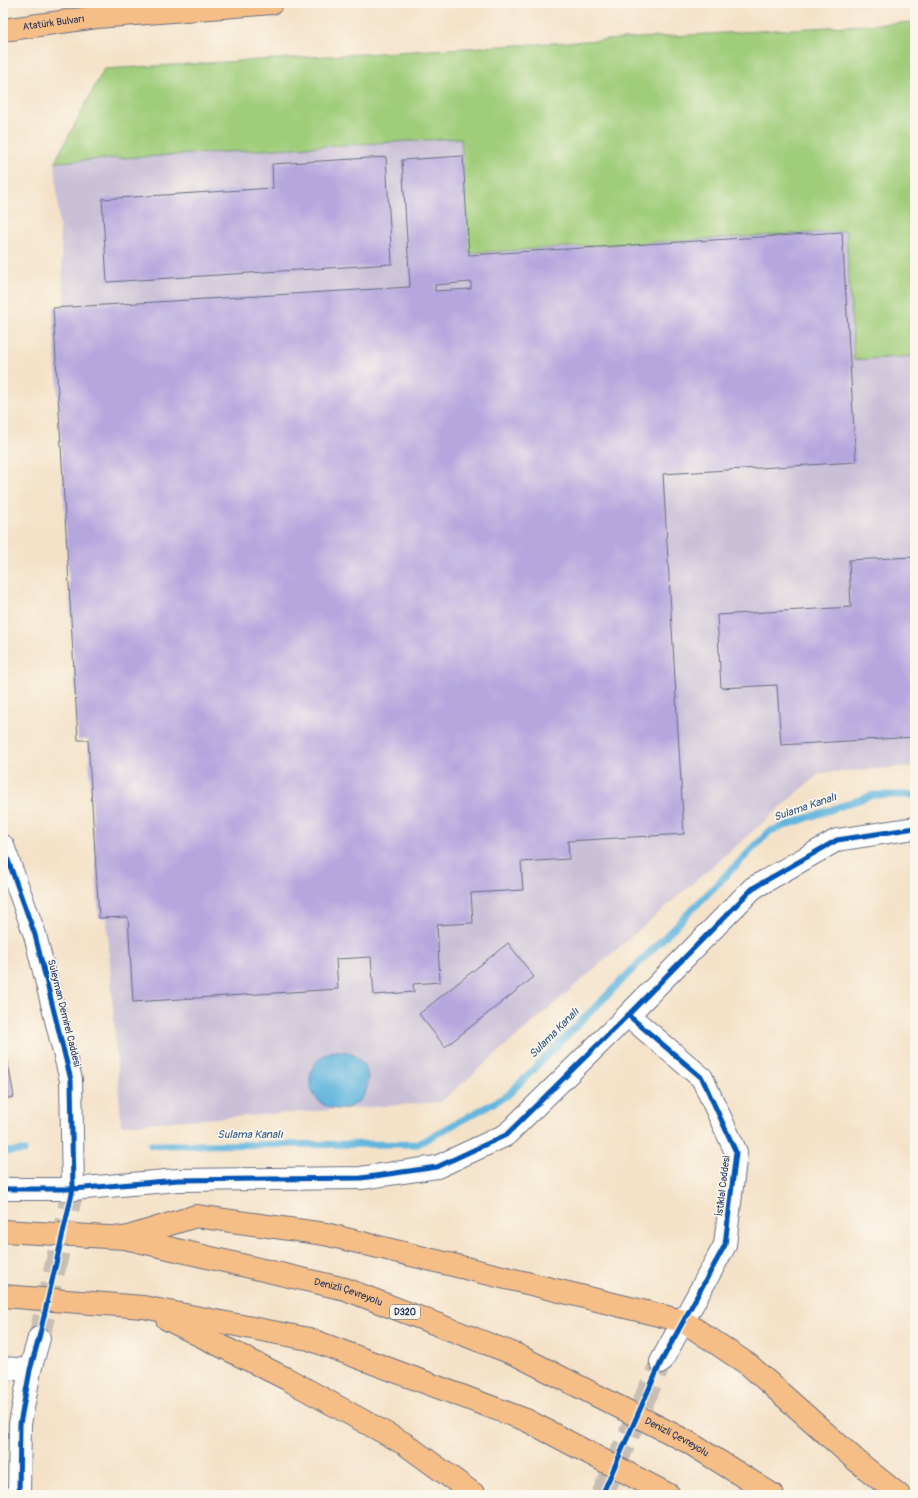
<svg xmlns="http://www.w3.org/2000/svg" width="918" height="1498" viewBox="0 0 918 1498" font-family="Pangolin,sans-serif">
<style>
.industrial{fill:#c9bfd7}
.green{fill:#a0cd7a;stroke:#5e7e6c}
.water{fill:#62b5de;stroke:#3e729e}
.lines{fill:none;stroke-linecap:round;stroke-linejoin:round}
.stream{stroke:#62b5de;stroke-width:7}
.building{fill:#b5a7de;fill-rule:evenodd}
.minor-tunnel{stroke:#c9beb3;stroke-width:22;stroke-dasharray:22 11;stroke-linecap:butt}
.tertiary-tunnel{stroke:#c9beb3;stroke-width:22;stroke-dasharray:22 11;stroke-linecap:butt}
.minor-casing{stroke:#676e83;stroke-width:24}
.tertiary-casing{stroke:#676e83;stroke-width:24}
.primary-casing{stroke:#676e83;stroke-width:24}
.trunk-casing{stroke:#676e83;stroke-width:24}
.minor{stroke:#fff;stroke-width:22}
.tertiary{stroke:#fff;stroke-width:22}
.primary{stroke:#f6be87;stroke-width:22}
.trunk{stroke:#f6be87;stroke-width:22}
.cycleway-casing{stroke:#fbf7ec;stroke-width:8}
.cycleway{stroke:#0057b8;stroke-width:5}
.labels{text-anchor:middle;dominant-baseline:central;stroke-width:3.5;stroke-linejoin:round;paint-order:stroke}
.shield{fill:#fbf7ec;stroke:#5e6b89;stroke-width:1}
.shield-label{font-size:9px;font-weight:bold;fill:#1b2f5e}
.street-label{font-size:10px;fill:#1b2f5e;stroke:#fbf7ec}
.water-label{font-size:11px;font-style:italic;fill:#305784;stroke:#fbf7ec}
</style>
<rect width="100%" height="100%" fill="#fbf7ec"/>
<filter id="ink" filterUnits="userSpaceOnUse"><feTurbulence type="fractalNoise" baseFrequency=".025" numOctaves="2"/><feDisplacementMap in="SourceGraphic" scale="8" xChannelSelector="R" yChannelSelector="G"/><feConvolveMatrix kernelMatrix="1 2 1 2 8 2 1 2 1" color-interpolation-filters="sRGB"/></filter>
<filter id="wash" filterUnits="userSpaceOnUse"><feTurbulence type="fractalNoise" baseFrequency=".012" numOctaves="4" result="noise"/><feDisplacementMap in="SourceGraphic" scale="16" xChannelSelector="R" yChannelSelector="G"/><feGaussianBlur stdDeviation="0.9" result="paint"/><feColorMatrix in="noise" values="0 0 0 0 0 0 0 0 0 0 0 0 0 0 0 0 0 1.4 0 .05"/><feComposite in="paint" operator="in"/></filter>
<g filter="url(#wash)">
<rect width="100%" height="100%" fill="#f4e2c8"/>
<!-- industrial -->
<path class="industrial" d="M462 138 468 253 847 231 854 359 915 356V766L820 773 441 1102 121 1125 55 162Z"/>
<!-- green -->
<path class="green" d="M915 22V356L854 360 846 231 468 253 461 138 55 162 104 69Z"/>
<!-- water -->
<path class="water" d="M310 1080a29 29 0 1 1 58 0a29 29 0 1 1-58 0Z"/>
<g class="lines">
<!-- stream -->
<path class="stream" d="M151 1145 418 1144 508 1095 770 831 873 795H915
M3 1152 24 1151"/>
</g>
<g id="blocks">
<!-- building -->
<path class="building" d="M463 156 469 255 842 232 856 462 663 474 684 834 568 841 569 859 521 862 523 890 471 893 473 923 437 925 440 982 413 984 414 992 374 995 371 957 336 959 338 989 133 1002 128 917 99 918 88 740H78L53 308 410 287 402 160ZM471 282V289L435 291V285Z
M386 157 392 264 107 282 102 199 273 188 272 164Z
M915 557V737L781 745 777 685 721 688 717 615 851 607 849 560Z
M508 943 534 977 445 1047 419 1014Z
M3 1057H7L14 1097 3 1099Z"/>
</g>
</g>
<g filter="url(#ink)">
<use href="#blocks" fill-opacity="0" stroke="#676e83" stroke-width="1"/>
<g class="lines">
<!-- minor-tunnel -->
<path class="minor-tunnel" d="M602 1495 661 1362"/>
<!-- tertiary-tunnel -->
<path class="tertiary-tunnel" d="M39 1338 73 1189"/>
<!-- minor casing -->
<g class="minor-casing">
<path id="minor" d="M628 1015 702 1078 736 1152 725 1245 661 1362
M3 1189H73L178 1180 361 1178 437 1167 506 1135 628 1015 753 888 837 840 915 828
M3 1368 30 1370"/>
</g>
<!-- tertiary casing -->
<g class="tertiary-casing">
<path id="tertiary" d="M3 846 35 935 71 1080 73 1189
M19 1495 20 1424 30 1370 39 1338"/>
</g>
<!-- primary casing -->
<g class="primary-casing">
<g id="primary">
<path id="s1" d="M3 30 97 17 272 3"/>
</g>
</g>
<!-- trunk casing -->
<g class="trunk-casing">
<g id="trunk">
<path id="s2" d="M3 1231 125 1238 345 1289 517 1355 688 1442 773 1495"/>
<path d="M125 1238 196 1216 325 1234 683 1321 749 1365 858 1462 899 1495"/>
<path d="M3 1296 143 1307 309 1339 526 1420 669 1495"/>
<path d="M167 1319 287 1379 405 1444 475 1495"/>
</g>
</g>
<!-- minor -->
<use href="#minor" class="minor"/>
<!-- tertiary -->
<use href="#tertiary" class="tertiary"/>
<!-- primary -->
<use href="#primary" class="primary"/>
<!-- trunk -->
<use href="#trunk" class="trunk"/>
<!-- cycleway casing -->
<g class="cycleway-casing">
<path id="cycleway" d="M3 846 35 935 71 1080 73 1189 39 1338 30 1370 20 1424 19 1495
M3 1189H73L178 1180 361 1178 437 1167 506 1135 628 1015 753 888 837 840 915 828
M602 1495 661 1362 725 1245 736 1152 702 1078 628 1015"/>
</g>
<!-- cycleway -->
<use href="#cycleway" class="cycleway"/>
</g>
</g>
<g class="labels">
<!-- shield labels -->
<rect class="shield" x="390" y="1305" width="30" height="14" rx="3"/>
<g class="shield-label">
<text x="405" y="1312">D320</text>
</g>
<!-- street labels -->
<g class="street-label">
<text stroke="none"><textPath href="#s1" startOffset="51">Atatürk Bulvarı</textPath></text>
<text transform="translate(64 1013) rotate(76)">Süleyman Demirel Caddesi</text>
<text transform="translate(723 1186) rotate(-83)">İstiklal Caddesi</text>
<text stroke="none"><textPath href="#s2" startOffset="352">Denizli Çevreyolu</textPath></text>
<text stroke="none"><textPath href="#s2" startOffset="712">Denizli Çevreyolu</textPath></text>
</g>
<!-- water labels -->
<g class="water-label">
<text transform="translate(805 807) rotate(-19)">Sulama Kanalı</text>
<text transform="translate(554 1033) rotate(-45)">Sulama Kanalı</text>
<text x="250" y="1134">Sulama Kanalı</text>
</g>
</g>
<!-- margin -->
<rect width="918" height="1498" fill="none" stroke="#fbf7ec" stroke-width="16"/>
</svg>
